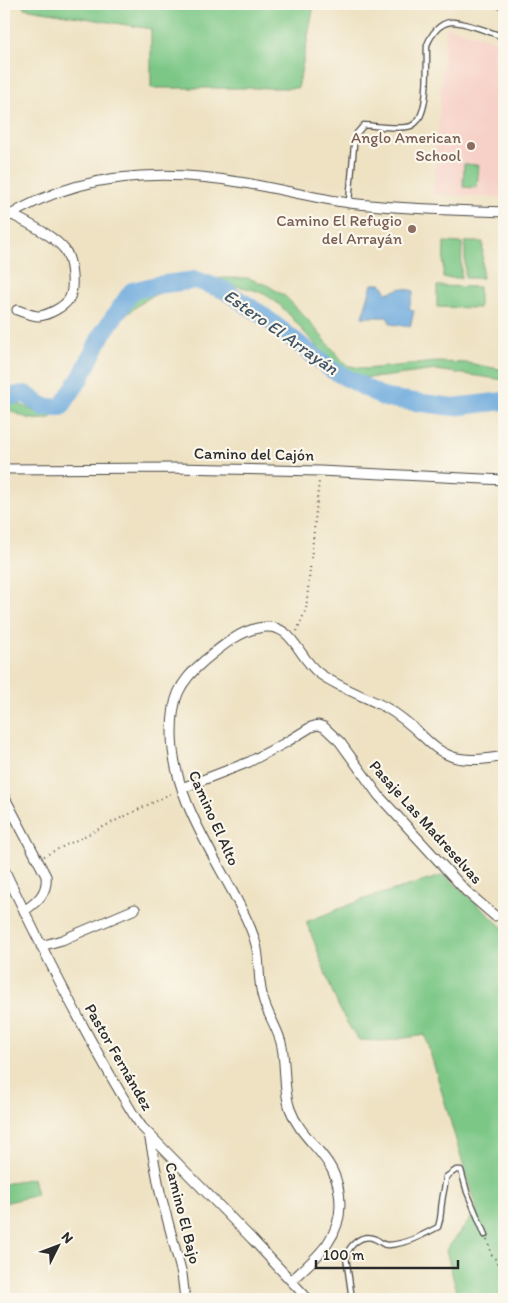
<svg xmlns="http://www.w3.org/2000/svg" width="508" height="1303" viewBox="0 0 508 1303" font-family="Itim,sans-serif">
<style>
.built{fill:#f7d1c8}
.green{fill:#7bc786;stroke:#537958}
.water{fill:#6ba9dd;stroke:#4b6a84}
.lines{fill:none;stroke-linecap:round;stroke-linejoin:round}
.river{stroke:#6ba9dd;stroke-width:18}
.lane-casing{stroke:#484642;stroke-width:7}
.street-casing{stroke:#484642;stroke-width:11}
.path{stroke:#484642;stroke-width:2;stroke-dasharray:1 4;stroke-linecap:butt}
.lane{stroke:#fff;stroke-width:4.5}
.street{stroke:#fff;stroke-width:9}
.education-dot{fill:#8d6e63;stroke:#fbf7ec;stroke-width:2}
.labels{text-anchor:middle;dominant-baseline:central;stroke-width:4.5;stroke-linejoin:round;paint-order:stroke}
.education-label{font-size:16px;fill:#785e54;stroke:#fbf7ec;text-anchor:end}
.street-label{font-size:16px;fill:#2b2b2b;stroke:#fbf7ec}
.water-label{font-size:18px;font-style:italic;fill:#415769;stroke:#fbf7ec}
</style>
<rect width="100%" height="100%" fill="#fbf7ec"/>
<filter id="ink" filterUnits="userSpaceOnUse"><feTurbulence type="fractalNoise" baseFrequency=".02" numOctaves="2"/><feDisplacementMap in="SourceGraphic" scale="10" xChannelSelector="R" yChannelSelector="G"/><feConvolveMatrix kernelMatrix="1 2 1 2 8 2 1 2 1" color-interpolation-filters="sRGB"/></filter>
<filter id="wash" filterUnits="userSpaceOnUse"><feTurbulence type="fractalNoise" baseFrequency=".0096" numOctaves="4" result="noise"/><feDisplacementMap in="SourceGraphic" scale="20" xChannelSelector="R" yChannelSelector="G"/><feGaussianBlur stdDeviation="1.12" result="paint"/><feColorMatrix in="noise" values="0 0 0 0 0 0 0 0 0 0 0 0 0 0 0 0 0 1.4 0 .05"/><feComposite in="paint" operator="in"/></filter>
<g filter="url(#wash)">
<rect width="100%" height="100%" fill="#eee2c3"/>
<!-- built -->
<path class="built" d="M446 27 503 42 504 44V198L433 194Z"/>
<!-- green -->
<path class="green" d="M22 4H321L314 5 298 88H151V29L24 8Z
M464 164 479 165 477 188 463 187Z
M444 242 462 243 461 278H443Z
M465 242H483L482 278H465Z
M222 278H248L267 285 286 297 308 320 346 365 365 369 436 362 468 363 504 370V380L436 370 382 377 351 378C335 364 319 349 305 333 292 318 281 303 264 294 243 284 223 285 200 287 184 289 163 289 149 298 130 309 112 328 101 346 93 358 89 372 83 384 65 421 37 430 4 406V394L14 402 35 411 48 410 54 407 69 394 80 368 92 348 125 306 138 296 154 285Z
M437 286 479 287V308L437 307Z
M445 875 504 929V1299H464L456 1289 446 1250 477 1211 425 1035 385 1041 359 1040C332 1007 324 961 306 922L364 899Z
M33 1178 37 1195 4 1203V1184Z"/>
<!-- water -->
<path class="water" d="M372 284H382L387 293 402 288 414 291 409 308 414 311 410 327 391 324 387 317H362Z"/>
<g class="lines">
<!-- river -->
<path class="river" d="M4 397 25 394 44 407H61L81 377 102 334 132 291 157 285 196 280 224 290 261 314 332 370 385 398 453 407 504 401"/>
</g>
</g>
<g filter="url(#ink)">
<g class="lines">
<!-- lane casing -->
<g class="lane-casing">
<path id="lane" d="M497 4 504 8
M349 202 354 145 357 133 364 125C376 126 400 130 411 126 431 118 426 64 427 45 431 35 439 23 451 22 463 21 492 33 504 37
M352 1299 346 1257C349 1245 362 1233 375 1239 381 1241 382 1246 389 1245 406 1244 423 1235 438 1227 442 1216 440 1213 442 1202 443 1192 445 1189 446 1177L456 1170H461L467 1192 485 1235"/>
</g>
<!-- street casing -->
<g class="street-casing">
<path id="street" d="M11 214C28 224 52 234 65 250 72 260 75 289 69 299 64 307 48 315 39 316 32 316 23 312 17 310
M4 219C76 172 162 168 245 183 280 189 314 198 349 203 400 209 453 210 504 212
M4 469 175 468 320 471 504 480
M182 788 249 762 285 743 311 727 318 725 324 727 340 742 379 796 466 891 495 916
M4 796 46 876C48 893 37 902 24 911
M4 869C44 953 86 1037 135 1117L142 1127 252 1239 308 1299
M41 946 62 940 135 909
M149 1134 160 1192 182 1274 185 1299
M291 1281C314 1259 340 1240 340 1205 340 1155 304 1147 290 1109 283 1089 286 1067 282 1047 279 1029 267 1015 263 998 257 979 261 959 255 941 250 923 240 906 231 889 205 841 172 789 172 733 172 699 178 683 205 660 220 648 238 632 258 628 294 620 296 657 320 674 340 688 364 696 385 707 438 737 430 771 504 756"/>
</g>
<!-- path -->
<path class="path" d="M297 631 306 609 319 481
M44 856 174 792
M499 924 504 935
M487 1240 492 1255 504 1270"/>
<!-- lane -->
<use href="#lane" class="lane"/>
<!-- street -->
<use href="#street" class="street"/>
</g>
</g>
<!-- markers -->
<g class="education-dot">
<circle cx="471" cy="146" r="5"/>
<circle cx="412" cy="229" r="5"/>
</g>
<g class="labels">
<!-- education labels -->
<g class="education-label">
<text x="461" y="137">Anglo American<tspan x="461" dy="18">School</tspan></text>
<text x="402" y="220">Camino El Refugio<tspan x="402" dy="18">del Arrayán</tspan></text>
</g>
<!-- street labels -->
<g class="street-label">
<text transform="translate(254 454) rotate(1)">Camino del Cajón</text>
<text transform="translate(214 818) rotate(66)">Camino El Alto</text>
<text transform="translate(426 822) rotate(48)">Pasaje Las Madreselvas</text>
<text transform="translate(119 1057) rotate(60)">Pastor Fernández</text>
<text transform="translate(183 1213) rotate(76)">Camino El Bajo</text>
</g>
<!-- water labels -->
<g class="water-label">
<text transform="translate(281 332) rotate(35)">Estero El Arrayán</text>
</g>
</g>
<!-- margin -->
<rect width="508" height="1303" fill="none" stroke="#fbf7ec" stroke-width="20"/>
<!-- north arrow -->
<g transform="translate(58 1246) rotate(48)" stroke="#fbf7ec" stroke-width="4" paint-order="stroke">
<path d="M0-4L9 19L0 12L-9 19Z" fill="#2b2b2b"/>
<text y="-8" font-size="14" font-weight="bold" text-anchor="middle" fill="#2b2b2b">N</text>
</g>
<!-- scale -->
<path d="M316 1260v8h142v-8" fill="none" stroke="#2b2b2b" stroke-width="2.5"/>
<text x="323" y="1260" font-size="15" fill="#2b2b2b" stroke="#fbf7ec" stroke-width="4" paint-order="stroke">100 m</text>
</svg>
